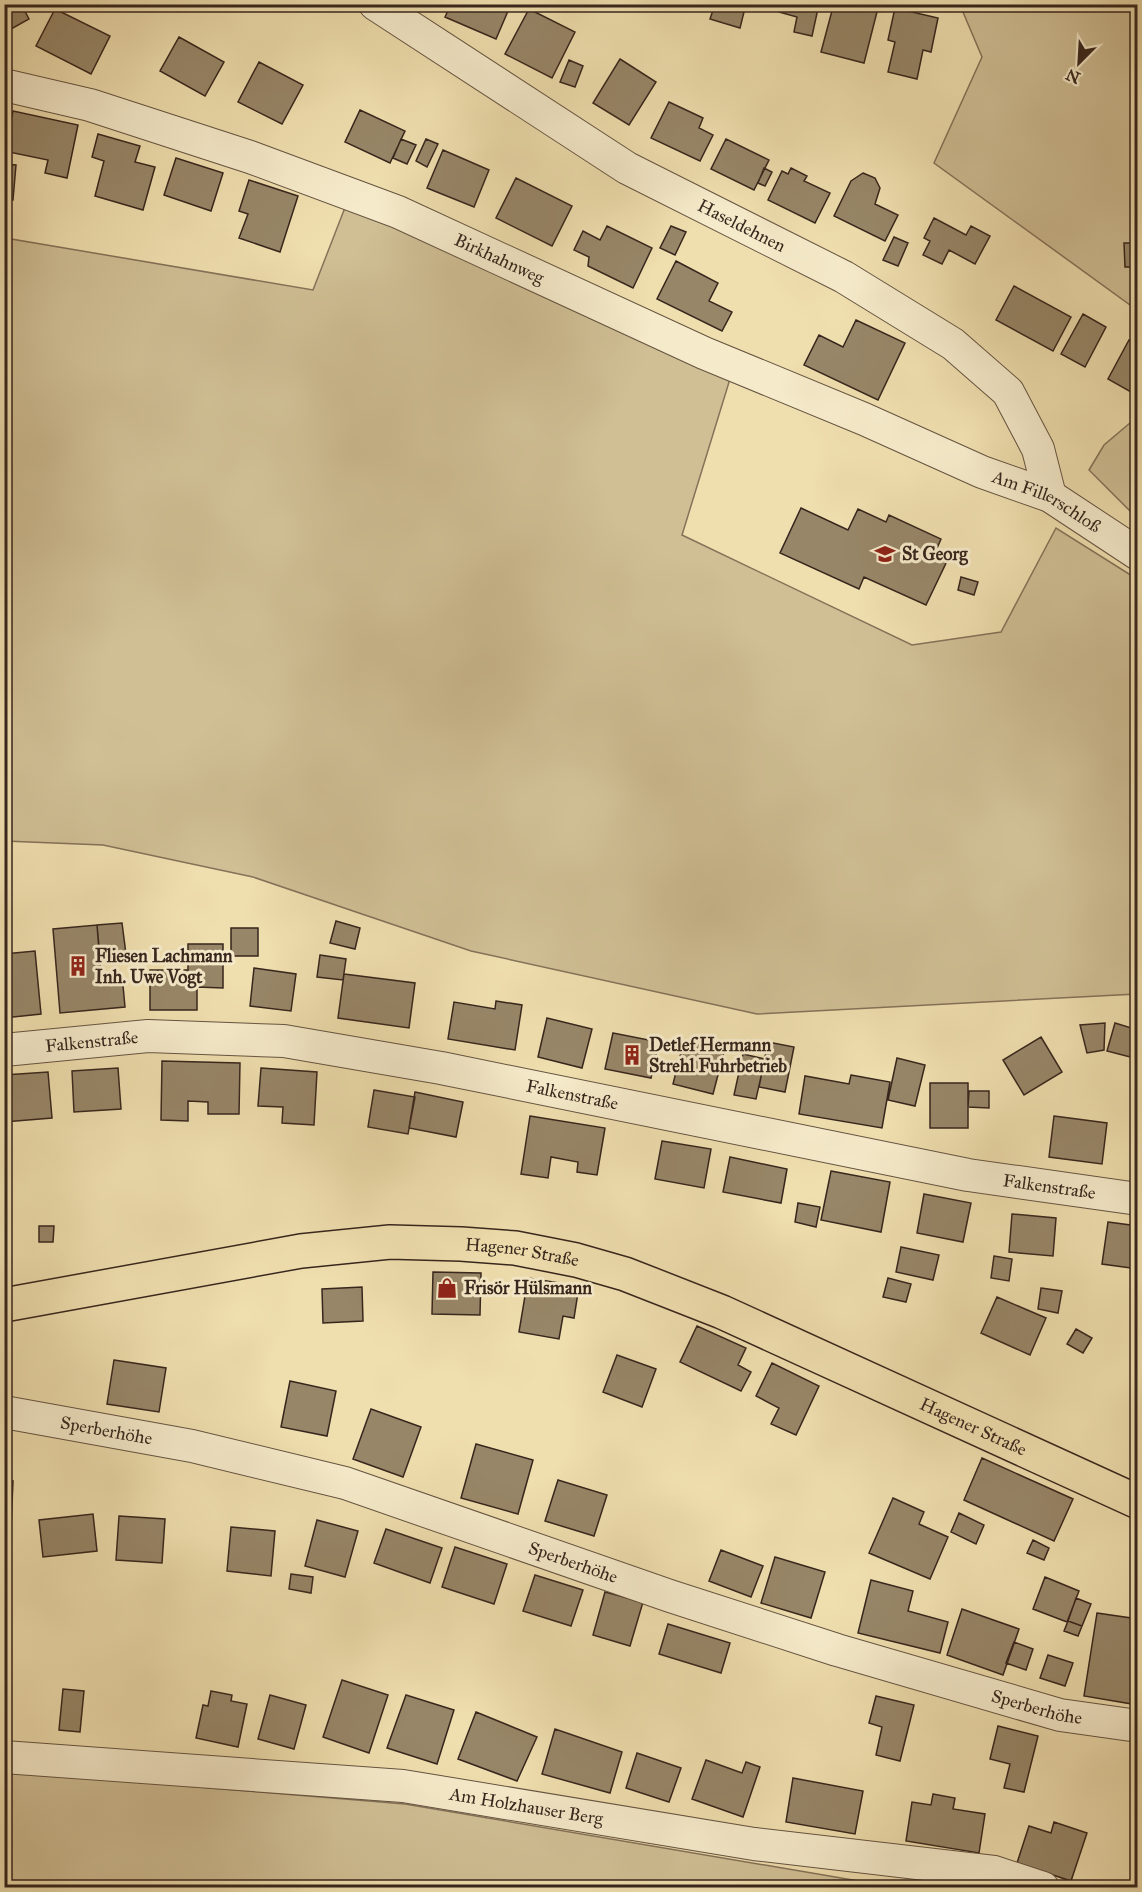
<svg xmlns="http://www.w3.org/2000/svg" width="1142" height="1892" viewBox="0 0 1142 1892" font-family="'IM FELL Great Primer',serif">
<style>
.green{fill:#d0bf95;stroke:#847259;stroke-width:1.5}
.building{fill:#978668;stroke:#37261d;stroke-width:1.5}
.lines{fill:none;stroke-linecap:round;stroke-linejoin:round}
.minor-casing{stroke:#655441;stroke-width:34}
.major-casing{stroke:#37261d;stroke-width:36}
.minor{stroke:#f5eaca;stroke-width:32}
.major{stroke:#efdeae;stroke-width:33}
.labels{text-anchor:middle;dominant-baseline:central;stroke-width:6;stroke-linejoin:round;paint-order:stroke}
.street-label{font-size:18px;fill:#37261d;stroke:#f5eaca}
.poi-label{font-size:18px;font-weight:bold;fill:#37261d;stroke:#f5eaca;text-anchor:start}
</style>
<rect width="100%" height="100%" fill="#efdeae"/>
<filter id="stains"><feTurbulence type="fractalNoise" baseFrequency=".00333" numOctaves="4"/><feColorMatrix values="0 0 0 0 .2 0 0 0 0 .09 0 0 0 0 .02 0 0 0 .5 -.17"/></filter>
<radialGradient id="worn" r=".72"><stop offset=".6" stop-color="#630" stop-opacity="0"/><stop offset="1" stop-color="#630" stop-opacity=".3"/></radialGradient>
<!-- green -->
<path class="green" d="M960 5H1137V310L934 163 982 57Z
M346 205 730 379 682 535 912 645 1001 632 1056 528 1137 579V994L757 1014 471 951 253 877 103 845 5 841V238L313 290Z
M1137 417V518L1089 470 1104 445Z
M4 1771 405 1804 894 1887H5Z"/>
<!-- building -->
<path class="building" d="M4 4H21L29 19 4 33Z
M451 4H511L496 39 445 17Z
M715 4H746L740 28 710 19Z
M781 4H819L812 36 794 32 797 17 779 12Z
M849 4H879L864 63 821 52 833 7 847 11Z
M895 8 938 18 931 52 923 50 917 79 888 72 895 42 888 40Z
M55 9 110 36 91 74 36 46Z
M529 9 575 32 552 78 505 54Z
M179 37 224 62 205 96 160 71Z
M620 59 656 82 629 125 593 103Z
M569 60 583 66 575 87 560 82Z
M259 62 303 85 282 124 238 102Z
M669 102 703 118 699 128 713 135 700 161 651 138Z
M360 110 405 131 390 163 345 142Z
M13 111 78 125 67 178 45 173 48 160 4 151Z
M98 134 140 146 135 162 155 167 143 210 95 196 104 161 92 157Z
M401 139 416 145 407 164 393 158Z
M426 139 438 144 427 167 416 161Z
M726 139 769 160 754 190 711 169Z
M443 150 489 170 474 207 427 188Z
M176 158 223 173 211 211 164 195Z
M4 164 16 165 13 200 4 199Z
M764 168 772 172 765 186 758 183Z
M791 168 807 176 804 181 830 193 815 223 768 200 782 171 788 174Z
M863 173 875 178 880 188 875 204 898 215 885 241 834 216 851 181Z
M516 178 572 206 552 246 496 218Z
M249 180 298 196 280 252 239 238 248 214 239 211Z
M934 218 966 235 971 226 990 236 975 264 949 250 942 264 923 255 930 241 924 238Z
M607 226 652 248 633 288 588 266 589 257 574 250 583 231 600 240Z
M671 226 686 232 675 255 660 248Z
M894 237 908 243 898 266 883 260Z
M1124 243H1138V267H1125Z
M676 261 718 283 709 301 732 312 722 331 657 299Z
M1014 286 1071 317 1053 351 996 320Z
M1083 314 1106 327 1085 367 1061 354Z
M856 320 905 343 878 400 804 365 819 335 843 347Z
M1129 340 1138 344V396L1108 379Z
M801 508 848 530 858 509 886 522 889 515 941 539 934 555 947 561 926 605 864 577 859 589 780 553Z
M961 577 978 582 974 595 958 590Z
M336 921 360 928 355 949 330 943Z
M122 923 126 954 100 957 97 925Z
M97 925 101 977 122 975 125 1007 60 1013 53 929Z
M231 928H258V956H231Z
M188 944H223V988L197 987V1010H150V970H188Z
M35 951 41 1014 4 1018V954Z
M320 955 346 959 343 980 317 977Z
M254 968 296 974 291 1011 250 1006Z
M344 974 415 983 409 1028 338 1018Z
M496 1001 522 1005 515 1050 448 1039 454 1002 495 1009Z
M547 1018 592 1029 582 1068 538 1057Z
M1105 1023 1104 1050 1087 1053 1080 1025Z
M1115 1023 1138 1030V1059L1107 1051Z
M613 1033 659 1042 651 1078 605 1069Z
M1041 1037 1062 1072 1024 1095 1003 1060Z
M684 1041 724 1052 713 1094 673 1084Z
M768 1042 794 1047 785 1092 759 1087Z
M743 1054 765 1059 756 1099 734 1095Z
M897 1058 925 1065 915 1106 888 1100Z
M162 1061 240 1063 239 1114H208V1102L188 1101V1121L161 1120Z
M118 1068 121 1109 74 1112 72 1071Z
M261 1068 317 1072 314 1125 282 1123 283 1107 258 1106Z
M48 1072 52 1118 4 1122V1075Z
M851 1075 890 1082 882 1128 799 1114 805 1076 849 1084Z
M930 1083H968V1128H930Z
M374 1090 415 1097 408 1134 368 1127Z
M969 1091H989V1108L968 1107Z
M415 1092 463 1102 456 1137 409 1128Z
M530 1116 605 1128 597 1175 577 1172 578 1162 551 1157 548 1178 521 1174Z
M1054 1116 1107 1123 1102 1164 1049 1157Z
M1137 1119H1138V1152L1131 1151Z
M662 1141 711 1149 704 1188 655 1179Z
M730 1157 787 1169 781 1203 723 1192Z
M831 1171 890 1182 881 1232 821 1220Z
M924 1194 971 1203 963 1242 917 1233Z
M798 1203 820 1207 816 1227 795 1222Z
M1012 1214 1056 1218 1053 1256 1009 1252Z
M1108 1222 1138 1226V1269L1102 1264Z
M39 1226H54L53 1242H39Z
M901 1247 939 1255 933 1280 896 1272Z
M994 1256 1012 1259 1009 1281 991 1278Z
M433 1272 481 1273 480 1315 432 1314Z
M528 1278 579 1286 574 1318 563 1316 559 1339 519 1332Z
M888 1278 911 1284 906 1302 883 1297Z
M362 1287 363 1321 323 1323 322 1289Z
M1041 1288 1062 1291 1058 1313 1038 1309Z
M997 1297 1046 1318 1030 1355 981 1333Z
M697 1326 746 1348 738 1365 751 1372 741 1391 680 1362Z
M1076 1329 1092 1338 1083 1353 1067 1344Z
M617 1355 656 1369 642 1407 603 1392Z
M114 1360 166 1368 159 1412 107 1404Z
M772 1363 819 1386 796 1435 771 1424 779 1408 756 1396Z
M290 1381 336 1391 327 1436 281 1427Z
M371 1409 421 1427 403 1477 353 1459Z
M476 1444 533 1460 518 1514 461 1498Z
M982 1458 1073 1499 1054 1541 964 1500Z
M4 1480 13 1481 11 1527H4Z
M558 1480 607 1495 594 1536 545 1521Z
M893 1498 924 1512 919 1524 948 1537 930 1579 869 1553Z
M959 1513 984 1525 976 1544 951 1532Z
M93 1514 97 1551 43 1557 39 1520Z
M119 1516 165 1519 162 1563 116 1560Z
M317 1520 358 1531 345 1577 305 1566Z
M231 1527 275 1531 271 1576 227 1571Z
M386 1529 442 1548 430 1583 374 1563Z
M1033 1540 1049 1548 1044 1560 1027 1553Z
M455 1547 507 1564 494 1604 442 1587Z
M721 1550 763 1566 751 1597 709 1581Z
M775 1557 825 1572 811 1618 761 1603Z
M291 1574 313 1577 311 1593 289 1589Z
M535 1575 583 1590 571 1626 523 1611Z
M1045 1577 1079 1591 1067 1622 1033 1609Z
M871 1580 913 1591 908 1611 948 1622 940 1653 858 1633Z
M605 1592 643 1602 630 1646 593 1635Z
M1076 1598 1091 1604 1082 1626 1068 1621Z
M962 1609 1019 1629 1003 1675 947 1655Z
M1097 1613 1138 1619V1705L1084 1696Z
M1068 1621 1082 1626 1078 1636 1064 1631Z
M668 1624 730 1643 721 1673 659 1654Z
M1014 1642 1033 1649 1026 1670 1006 1663Z
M1048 1655 1073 1663 1065 1686 1040 1678Z
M342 1680 388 1695 369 1753 323 1737Z
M63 1689 84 1691 80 1732 59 1730Z
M211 1691 232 1695 231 1701 247 1704 238 1747 196 1738 203 1705 208 1706Z
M270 1695 306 1705 294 1749 258 1739Z
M406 1695 454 1710 437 1764 387 1748Z
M876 1696 914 1705 900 1761 876 1755 882 1727 869 1723Z
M476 1712 537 1737 517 1781 458 1759Z
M998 1726 1038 1736 1024 1792 1004 1788 1010 1764 990 1759Z
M555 1729 622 1752 610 1793 542 1774Z
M637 1753 681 1768 669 1802 626 1788Z
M706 1760 742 1773 746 1762 760 1767 743 1817 692 1799Z
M793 1778 863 1791 855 1834 786 1822Z
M933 1794 955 1798 953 1809 985 1814 979 1853 906 1841 912 1802 931 1805Z
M1054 1822 1087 1833 1071 1881 1017 1863 1029 1826 1051 1833Z"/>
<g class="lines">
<!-- minor casing -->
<g class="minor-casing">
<g id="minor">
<path id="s1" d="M375 4 627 168 844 277 953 344 1008 392 1038 449 1050 496"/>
<path id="s2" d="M4 85 90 105 250 157 398 212 704 353 864 419 982 472 1050 496 1138 554"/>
<path id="s3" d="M4 1050 148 1036 284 1041 441 1068 968 1175 1138 1199"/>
<path id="s4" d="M4 1412 192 1446 345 1483 670 1596 837 1650 1060 1715 1138 1726"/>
<path id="s5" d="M4 1757 403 1786 754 1844 994 1872 1043 1888"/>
</g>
</g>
<!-- major casing -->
<g class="major-casing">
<g id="major">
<path id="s6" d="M4 1305 301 1251 390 1242 461 1244 515 1248 576 1260 625 1274 722 1312 1138 1502"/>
</g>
</g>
<!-- minor -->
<use href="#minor" class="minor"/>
<!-- major -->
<use href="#major" class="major"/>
</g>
<!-- icons -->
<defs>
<g id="school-bare" transform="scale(1.62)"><path d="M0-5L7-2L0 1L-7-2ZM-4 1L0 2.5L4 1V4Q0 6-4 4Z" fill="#8f2418" stroke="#f5eaca" stroke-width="2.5" paint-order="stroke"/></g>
<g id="building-bare" transform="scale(1.62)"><path d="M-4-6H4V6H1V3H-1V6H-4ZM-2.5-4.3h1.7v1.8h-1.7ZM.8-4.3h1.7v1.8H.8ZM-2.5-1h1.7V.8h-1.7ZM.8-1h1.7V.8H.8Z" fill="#8f2418" stroke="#f5eaca" stroke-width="2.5" paint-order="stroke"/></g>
<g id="shop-bare" transform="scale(1.62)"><path d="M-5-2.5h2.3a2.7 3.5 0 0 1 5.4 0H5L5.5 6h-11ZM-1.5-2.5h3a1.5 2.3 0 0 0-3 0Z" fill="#8f2418" stroke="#f5eaca" stroke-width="2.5" paint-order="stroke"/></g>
</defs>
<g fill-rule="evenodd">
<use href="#school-bare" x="885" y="554"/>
<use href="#building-bare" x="78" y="966"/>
<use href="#building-bare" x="632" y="1055"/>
<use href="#shop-bare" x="447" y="1288"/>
</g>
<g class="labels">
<!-- street labels -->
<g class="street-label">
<text stroke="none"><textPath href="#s1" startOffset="429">Haseldehnen</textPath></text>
<text stroke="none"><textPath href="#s2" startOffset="526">Birkhahnweg</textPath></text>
<text stroke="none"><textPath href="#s2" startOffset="1125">Am Fillerschloß</textPath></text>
<text stroke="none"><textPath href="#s3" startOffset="88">Falkenstraße</textPath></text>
<text stroke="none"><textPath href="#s3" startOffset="574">Falkenstraße</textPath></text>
<text stroke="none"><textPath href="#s3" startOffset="1060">Falkenstraße</textPath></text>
<text stroke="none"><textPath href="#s6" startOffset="524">Hagener Straße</textPath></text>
<text stroke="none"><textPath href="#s6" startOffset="1010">Hagener Straße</textPath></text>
<text stroke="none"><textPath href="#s4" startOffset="104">Sperberhöhe</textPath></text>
<text stroke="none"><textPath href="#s4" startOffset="590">Sperberhöhe</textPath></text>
<text stroke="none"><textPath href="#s4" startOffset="1076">Sperberhöhe</textPath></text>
<text stroke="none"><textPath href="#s5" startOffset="525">Am Holzhauser Berg</textPath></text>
</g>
<!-- poi labels -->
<g class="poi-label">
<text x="902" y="554">St Georg</text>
<text x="95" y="956">Fliesen Lachmann<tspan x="95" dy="21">Inh. Uwe Vogt</tspan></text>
<text x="649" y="1045">Detlef Hermann<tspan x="649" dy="21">Strehl Fuhrbetrieb</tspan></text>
<text x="464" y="1288">Frisör Hülsmann</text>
</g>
</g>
<!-- margin -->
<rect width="1142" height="1892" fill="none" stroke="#efdeae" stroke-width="24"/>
<rect x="6" y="6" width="1130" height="1880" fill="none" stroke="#37261d" stroke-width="3"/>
<rect x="12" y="12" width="1118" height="1868" fill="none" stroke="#37261d" stroke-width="1.5"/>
<!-- north arrow -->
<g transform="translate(1079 63) rotate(204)" stroke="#f5eaca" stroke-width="4.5" paint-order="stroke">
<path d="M0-4.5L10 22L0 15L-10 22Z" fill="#37261d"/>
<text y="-9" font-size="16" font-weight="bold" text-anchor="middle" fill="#37261d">N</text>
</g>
<rect width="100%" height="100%" filter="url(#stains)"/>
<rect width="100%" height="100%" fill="url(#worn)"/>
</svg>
